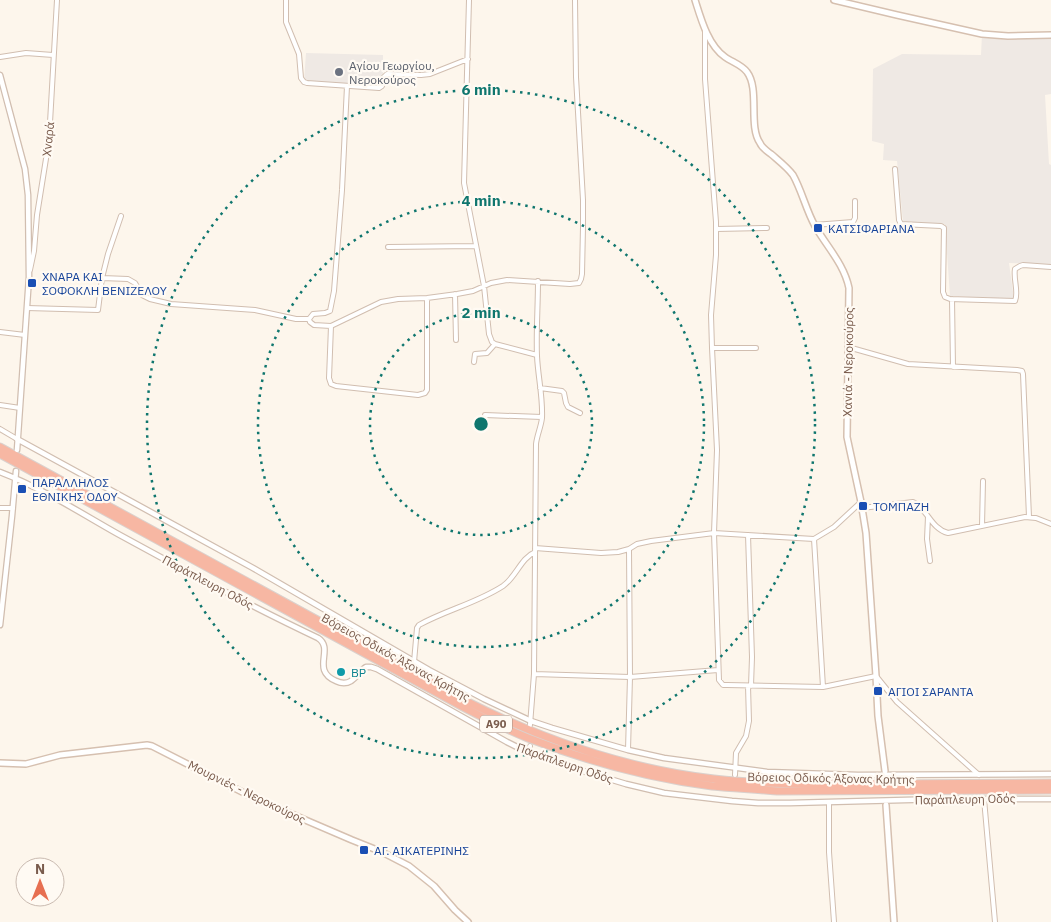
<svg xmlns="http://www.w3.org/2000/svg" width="1051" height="922" viewBox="0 0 1051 922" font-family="'IBM Plex Sans',sans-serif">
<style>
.industrial{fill:#efe9e4}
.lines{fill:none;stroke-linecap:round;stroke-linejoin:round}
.minor-casing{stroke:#d1beb0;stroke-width:6}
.tertiary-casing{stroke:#d1beb0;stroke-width:7}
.secondary-casing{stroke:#d6c0b0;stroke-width:8}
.motorway-casing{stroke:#dad1cd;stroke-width:9}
.minor{stroke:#fff;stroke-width:4}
.tertiary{stroke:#fff;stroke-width:4.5}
.secondary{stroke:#fff;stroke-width:5}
.motorway{stroke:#f7b7a3;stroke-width:7}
.ring{fill:none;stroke:#0f766e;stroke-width:2.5;stroke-dasharray:2.5 5}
.worship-dot{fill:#6b7280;stroke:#fffaf3;stroke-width:2}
.transit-dot{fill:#1a4fb4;stroke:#fffaf3;stroke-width:2}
.culture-dot{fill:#0f9aa8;stroke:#fffaf3;stroke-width:2}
.labels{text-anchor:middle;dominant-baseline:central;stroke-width:4.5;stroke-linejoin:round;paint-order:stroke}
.shield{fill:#fffaf3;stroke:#a28b7f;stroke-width:1}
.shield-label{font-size:11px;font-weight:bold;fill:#7a5c4d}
.worship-label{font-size:12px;fill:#5b616d;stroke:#fffaf3;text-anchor:start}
.street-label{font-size:12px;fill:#7a5c4d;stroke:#fffaf3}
.transit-label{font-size:12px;fill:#164399;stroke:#fffaf3;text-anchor:start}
.culture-label{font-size:12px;fill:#0d838f;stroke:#fffaf3;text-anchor:start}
.centre{fill:#0f766e;stroke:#fffaf3;stroke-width:2.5}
.ring-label{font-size:15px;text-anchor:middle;font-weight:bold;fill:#0f766e;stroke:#fffaf3;stroke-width:4.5;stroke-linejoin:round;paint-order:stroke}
</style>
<rect width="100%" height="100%" fill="#fdf6ec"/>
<!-- industrial -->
<path class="industrial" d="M982 34 1051 35V94L1045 95 1049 164 1051 165V264L1009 263 1014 299 950 296 945 224 903 222 897 161 883 160 884 144 872 141 873 69 902 54 981 55Z
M306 53 383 55V84L379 88 304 82Z"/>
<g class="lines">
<!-- minor casing -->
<g class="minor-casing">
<path id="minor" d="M286 0V22L299 54 301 78 304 82 307 83 379 88 382 86 383 78 387 74 421 75 430 74 468 59
M469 0 464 183 484 286 489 334 492 342 495 344 537 355
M705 30V79L716 222V255L711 315 712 348 717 450 714 533 719 680 723 685H727L823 687 876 676 897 702 979 775
M0 57 26 53 53 55
M347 86 342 190 334 291 330 311 325 313 313 314 309 319 310 322 314 325 331 326 329 378 331 384 336 386 418 395 425 393 427 390V298
M895 169 899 220 901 224 941 226 944 228 943 292 945 297 950 299 1015 301C1019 292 1013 279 1015 269L1020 266 1023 265 1051 267
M814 225 853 222 855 218V201
M716 229 767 228
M388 247 476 246
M30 270 34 251 37 215 49 140 57 0
M102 278 108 254 121 216
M455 294 456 340
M952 299 953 367
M27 308 98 310 102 278 128 279 135 283 142 295 150 299 171 304 255 310 296 319H309
M331 326 381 302 398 299 427 298 457 294 473 291 491 283 507 280 570 284 579 283 581 279 582 274 583 227V200L576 77 575 0
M0 332 25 335
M848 347 908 364 1017 370 1022 371 1023 374 1029 517
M712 348H756
M474 362 475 354 487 353 495 344
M540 388 562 391 564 393 566 403 568 407 580 413
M0 405 20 408
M485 415 542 417
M0 429 17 439
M0 508H13
M862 508 913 502C927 508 931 529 948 533L1025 517 1036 518 1051 524
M928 517 927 539 930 561
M982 526 983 481
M748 535 752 657 751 686
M814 539 823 687
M535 548 601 553 618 552 629 549 637 544 651 541 714 533 814 539 834 527 861 502
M414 662 417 628 419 625C446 610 477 603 503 586 516 577 521 558 535 552
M534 674 630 677 718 670
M530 725 534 674 536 444C537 435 541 427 542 418 543 397 538 377 537 356 536 331 538 306 538 281
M628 750 630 677 629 549
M529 753 530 746
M735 775 736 753 746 736 749 721 748 686
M984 799 995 922
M829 802V852L834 922"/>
</g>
<!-- tertiary casing -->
<g class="tertiary-casing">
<path id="tertiary" d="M0 75 25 169 28 195 29 277 17 450
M17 439 253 568 429 670 484 699 531 721 552 728 628 750 664 758 767 772 858 775 1051 774
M0 472C42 488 79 512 118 534 184 570 250 606 318 638 335 649 310 670 336 681 342 684 346 684 351 681 357 677 360 671 366 667H371L377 669 507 742 529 753 583 771 626 784 664 793 732 801 758 803H790L943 799H1051
M0 625 12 516 16 471"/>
</g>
<!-- secondary casing -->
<g class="secondary-casing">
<path id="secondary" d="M695 0C701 19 708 45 725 57 732 62 742 65 747 72 760 89 748 126 760 143 762 148 767 151 771 154 779 161 787 167 793 175 802 191 806 210 815 226 827 247 844 264 849 288L847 437 861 502 866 533 876 676 878 716 885 771
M834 0 897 15 982 34 1008 36 1051 35
M0 763 26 764 60 755 147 745 152 746 254 798 352 840 382 852 409 866 434 886 455 910 468 922
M886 805 894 922"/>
</g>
<!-- motorway casing -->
<g class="motorway-casing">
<path id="motorway" d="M0 447 466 701C543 740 627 769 714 779 767 785 820 784 873 784 932 784 992 783 1051 783
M0 454 463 707C484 718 506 729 528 738 587 761 649 778 712 786 734 788 755 789 777 791L1051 790"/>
</g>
<!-- minor -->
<use href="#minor" class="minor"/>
<!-- tertiary -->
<use href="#tertiary" class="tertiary"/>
<!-- secondary -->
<use href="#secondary" class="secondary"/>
<!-- motorway -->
<use href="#motorway" class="motorway"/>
</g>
<!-- distance rings -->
<g class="ring">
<circle cx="481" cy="424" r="111"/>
<circle cx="481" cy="424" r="223"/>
<circle cx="481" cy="424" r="334"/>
</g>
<!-- markers -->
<circle class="worship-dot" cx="339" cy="72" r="5"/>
<g class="transit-dot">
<rect x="813" y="223" width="10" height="10" rx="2.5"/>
<rect x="27" y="278" width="10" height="10" rx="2.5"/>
<rect x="17" y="484" width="10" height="10" rx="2.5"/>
<rect x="858" y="501" width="10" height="10" rx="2.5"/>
<rect x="873" y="686" width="10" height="10" rx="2.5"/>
<rect x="359" y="845" width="10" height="10" rx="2.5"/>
</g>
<circle class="culture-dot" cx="341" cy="672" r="5"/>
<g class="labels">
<!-- shield labels -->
<rect class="shield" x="480" y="715.5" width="32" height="17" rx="4"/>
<g class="shield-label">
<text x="496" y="724">Α90</text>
</g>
<!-- worship labels -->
<g class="worship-label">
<text x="349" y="65">Αγίου Γεωργίου,<tspan x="349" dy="14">Νεροκούρος</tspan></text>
</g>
<!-- street labels -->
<g class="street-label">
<text transform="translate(48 139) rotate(-84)">Χναρά</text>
<text transform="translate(848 362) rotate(-89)">Χανιά - Νεροκούρος</text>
<text transform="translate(208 582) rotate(28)">Παράπλευρη Οδός</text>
<text transform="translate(396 657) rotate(29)">Βόρειος Οδικός Άξονας Κρήτης</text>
<text transform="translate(565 763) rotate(19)">Παράπλευρη Οδός</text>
<text transform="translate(831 778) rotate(1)">Βόρειος Οδικός Άξονας Κρήτης</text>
<text transform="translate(247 792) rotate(26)">Μουρνιές - Νεροκούρος</text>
<text transform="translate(965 799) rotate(-1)">Παράπλευρη Οδός</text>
</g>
<!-- transit labels -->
<g class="transit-label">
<text x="828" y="228">ΚΑΤΣΙΦΑΡΙΑΝΑ</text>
<text x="42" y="276">ΧΝΑΡΑ ΚΑΙ<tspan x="42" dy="14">ΣΟΦΟΚΛΗ ΒΕΝΙΖΕΛΟΥ</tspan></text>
<text x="32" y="482">ΠΑΡΑΛΛΗΛΟΣ<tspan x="32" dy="14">ΕΘΝΙΚΗΣ ΟΔΟΥ</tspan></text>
<text x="873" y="506">ΤΟΜΠΑΖΗ</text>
<text x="888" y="691">ΑΓΙΟΙ ΣΑΡΑΝΤΑ</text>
<text x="374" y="850">ΑΓ. ΑΙΚΑΤΕΡΙΝΗΣ</text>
</g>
<!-- culture labels -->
<g class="culture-label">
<text x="351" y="672">BP</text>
</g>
</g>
<circle cx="481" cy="424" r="8" class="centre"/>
<g class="ring-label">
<text x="481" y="95">6 min</text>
<text x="481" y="206">4 min</text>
<text x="481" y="318">2 min</text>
</g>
<!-- north arrow -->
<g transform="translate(40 882)"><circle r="24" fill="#fffaf3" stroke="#cabbb1"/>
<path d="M0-4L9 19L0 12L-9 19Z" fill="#e76f51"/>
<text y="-8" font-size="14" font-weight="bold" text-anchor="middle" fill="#7a5c4d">N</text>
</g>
</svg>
